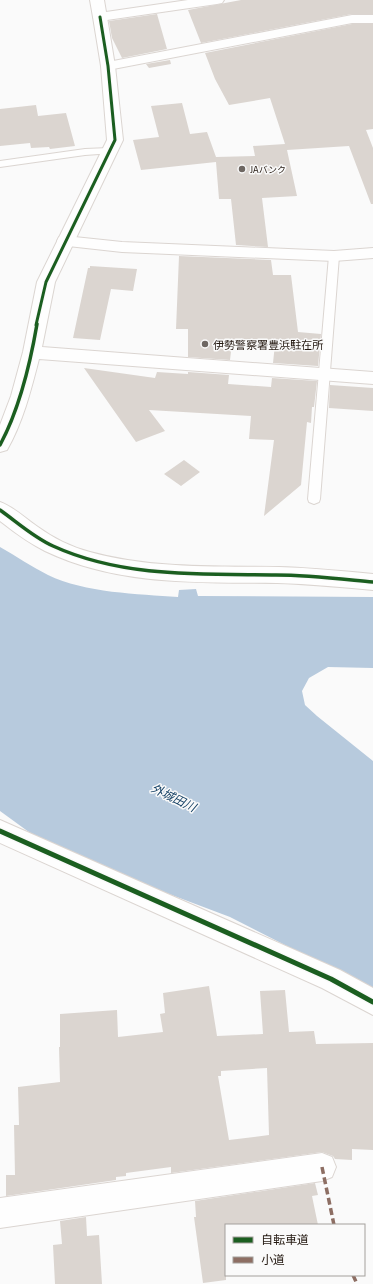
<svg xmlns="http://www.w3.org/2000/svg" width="373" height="1284" viewBox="0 0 373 1284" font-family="'Exo 2','Noto Sans JP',sans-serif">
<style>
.water{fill:#b7cadd}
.building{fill:#dbd5d0;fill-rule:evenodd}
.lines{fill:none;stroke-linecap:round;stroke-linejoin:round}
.service-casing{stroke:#dbd5d1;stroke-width:2}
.minor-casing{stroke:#dbd5d1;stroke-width:2}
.tertiary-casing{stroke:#dbd5d1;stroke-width:2}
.primary-casing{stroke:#dbd5d1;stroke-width:2}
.service{fill:#fefefe;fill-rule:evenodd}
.minor{fill:#fefefe;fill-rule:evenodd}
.tertiary{fill:#fefefe;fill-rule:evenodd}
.primary{fill:#fefefe;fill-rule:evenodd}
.quiet{stroke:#8d6e63;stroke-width:3.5;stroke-dasharray:7 3.5;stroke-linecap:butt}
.cycleway-far2-casing{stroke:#fafafa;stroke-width:5}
.cycleway-far1-casing{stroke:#fafafa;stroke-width:6}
.cycleway-casing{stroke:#fafafa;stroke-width:8}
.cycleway-far2{stroke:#1b5e20;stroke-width:3}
.cycleway-far1{stroke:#1b5e20;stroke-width:3.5}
.cycleway{stroke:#1b5e20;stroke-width:5}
.poi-dot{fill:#6e6762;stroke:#fafafa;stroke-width:1.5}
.labels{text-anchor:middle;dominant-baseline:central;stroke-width:3;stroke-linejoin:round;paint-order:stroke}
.far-poi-label{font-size:9px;fill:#231810;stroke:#fafafa;text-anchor:start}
.poi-label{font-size:11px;fill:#231810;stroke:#fafafa;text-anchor:start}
.water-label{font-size:12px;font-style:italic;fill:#164266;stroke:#fafafa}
</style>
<rect width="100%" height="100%" fill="#fafafa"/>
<!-- water -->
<path class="water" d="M0 547C16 556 32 567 48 575 85 593 138 594 178 597L179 590 196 589 198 596 373 597V668L328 667 309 678 302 691 305 705 317 716 373 761V990L230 917 55 851 0 811Z"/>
<!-- building -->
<path class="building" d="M241 0H373V14H352L201 43 188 10Z
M157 14 167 49 122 58 112 38 109 21Z
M352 24H373V129L366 130 373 148V204H371L349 146 287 150 297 196 262 198 268 247 236 245 231 199H219L216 162 141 170 133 140 159 137 151 106 182 103 190 134 207 132 216 157 255 156 253 146 285 144 270 98 229 105 215 79 205 53Z
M170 60 171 64 149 68 146 64Z
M36 105 38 116 66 113 75 146 50 149 49 147 31 148 30 143 0 146V109Z
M179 256 271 260 273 275H291L298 332 321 334 318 366 273 363 275 344 232 343 230 360 188 357V329H176Z
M90 266 137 269 133 291 111 289 100 340 73 338 88 268H90Z
M84 368 155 378 157 372 188 374V372L229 375 228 384 271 387 272 378 317 381 314 407H312L311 423 307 422 301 485 264 516 274 440 249 439 251 416 149 410 165 431 136 442Z
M330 385 373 388V411L329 408Z
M184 460 200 472 181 486 164 474Z
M209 986 217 1036 263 1034 260 991 285 990 289 1032 314 1031 316 1044 373 1043V1150L352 1149V1160L335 1159 333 1156 322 1152 171 1173V1167L126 1173V1176L116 1177V1180L6 1196V1175H15L14 1125H19L18 1087 60 1082 59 1047H60V1014L117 1010 118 1037 163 1032 160 1014 165 1013 163 993ZM267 1068 269 1135 229 1140 218 1076H221V1071Z
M315 1183 318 1195 312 1196 318 1225H226V1280L203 1283 194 1217H196L195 1201Z
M86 1217 87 1236 99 1235 102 1284H55L53 1245 62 1244 60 1221Z"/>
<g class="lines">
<!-- service casing -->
<g class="service-casing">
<path id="service" d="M109 148 114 151 113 153 85 155 0 167V161L85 149Z
M334 253 338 254 339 256 320 499 319 502 314 504 309 502 308 499 329 256 330 254Z"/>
</g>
<!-- minor casing -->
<g class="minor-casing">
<path id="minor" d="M352 15H373V23H352L108 70 103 69 101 66 103 63 108 62Z
M65 236 122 242 334 251 373 248V258L334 261 122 252 59 245 57 241 59 237Z
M0 502C14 507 26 519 38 527 53 538 71 547 90 552 152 569 215 566 279 567 311 568 342 571 373 574V590C341 587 309 584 277 583 198 582 118 586 45 551 29 543 14 532 0 521Z
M0 820 340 970 373 988V1015L322 988 0 843Z
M322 1153 332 1157 336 1167 332 1177 322 1181 0 1228V1198Z"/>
</g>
<!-- tertiary casing -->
<g class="tertiary-casing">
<path id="tertiary" d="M100 13 105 14 107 17 115 66 123 140 55 282 42 347 373 372V384L39 359C31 390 23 422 7 450L0 452V425L11 396 23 352 37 282 107 140 101 66 93 17 95 14Z"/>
</g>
<!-- primary casing -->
<g class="primary-casing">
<path id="primary" d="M90 0H104L106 12 188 0H224L222 3 217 4 100 21 95 20 93 17Z"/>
</g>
<!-- service -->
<use href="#service" class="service"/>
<!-- minor -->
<use href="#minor" class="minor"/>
<!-- tertiary -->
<use href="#tertiary" class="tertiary"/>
<!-- primary -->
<use href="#primary" class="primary"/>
<!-- quiet -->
<path class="quiet" d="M322 1167 334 1225
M353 1275 357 1284"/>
<!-- cycleway-far2 casing -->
<g class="cycleway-far2-casing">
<path id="cycleway-far2" d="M36 325 46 282 115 140 108 66 100 17"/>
</g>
<!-- cycleway-far1 casing -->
<g class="cycleway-far1-casing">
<path id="cycleway-far1" d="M0 445C20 408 30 365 37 324
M0 510C17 522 33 537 53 546 123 578 201 574 276 575 309 575 341 579 373 582"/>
</g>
<!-- cycleway casing -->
<g class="cycleway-casing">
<path id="cycleway" d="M0 831 331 979 373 1002"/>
</g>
<!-- cycleway-far2 -->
<use href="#cycleway-far2" class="cycleway-far2"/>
<!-- cycleway-far1 -->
<use href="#cycleway-far1" class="cycleway-far1"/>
<!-- cycleway -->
<use href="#cycleway" class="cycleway"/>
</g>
<!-- markers -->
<g class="poi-dot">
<circle cx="242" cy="169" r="4"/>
<circle cx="205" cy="344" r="4"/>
</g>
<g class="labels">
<!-- far-poi labels -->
<g class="far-poi-label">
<text x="250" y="169">JAバンク</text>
</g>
<!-- poi labels -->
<g class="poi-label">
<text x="213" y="344">伊勢警察署豊浜駐在所</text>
</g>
<!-- water labels -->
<g class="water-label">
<text transform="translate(174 797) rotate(26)">外城田川</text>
</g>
</g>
<!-- legend -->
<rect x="225" y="1224" width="140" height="52" fill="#fafafa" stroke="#a4a09c"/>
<rect x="233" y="1237" width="20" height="6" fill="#1b5e20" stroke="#a4a09c"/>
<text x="261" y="1244" font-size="12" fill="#231810">自転車道</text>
<rect x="233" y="1257" width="20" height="6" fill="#8d6e63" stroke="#a4a09c"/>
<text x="261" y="1264" font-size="12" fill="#231810">小道</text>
</svg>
